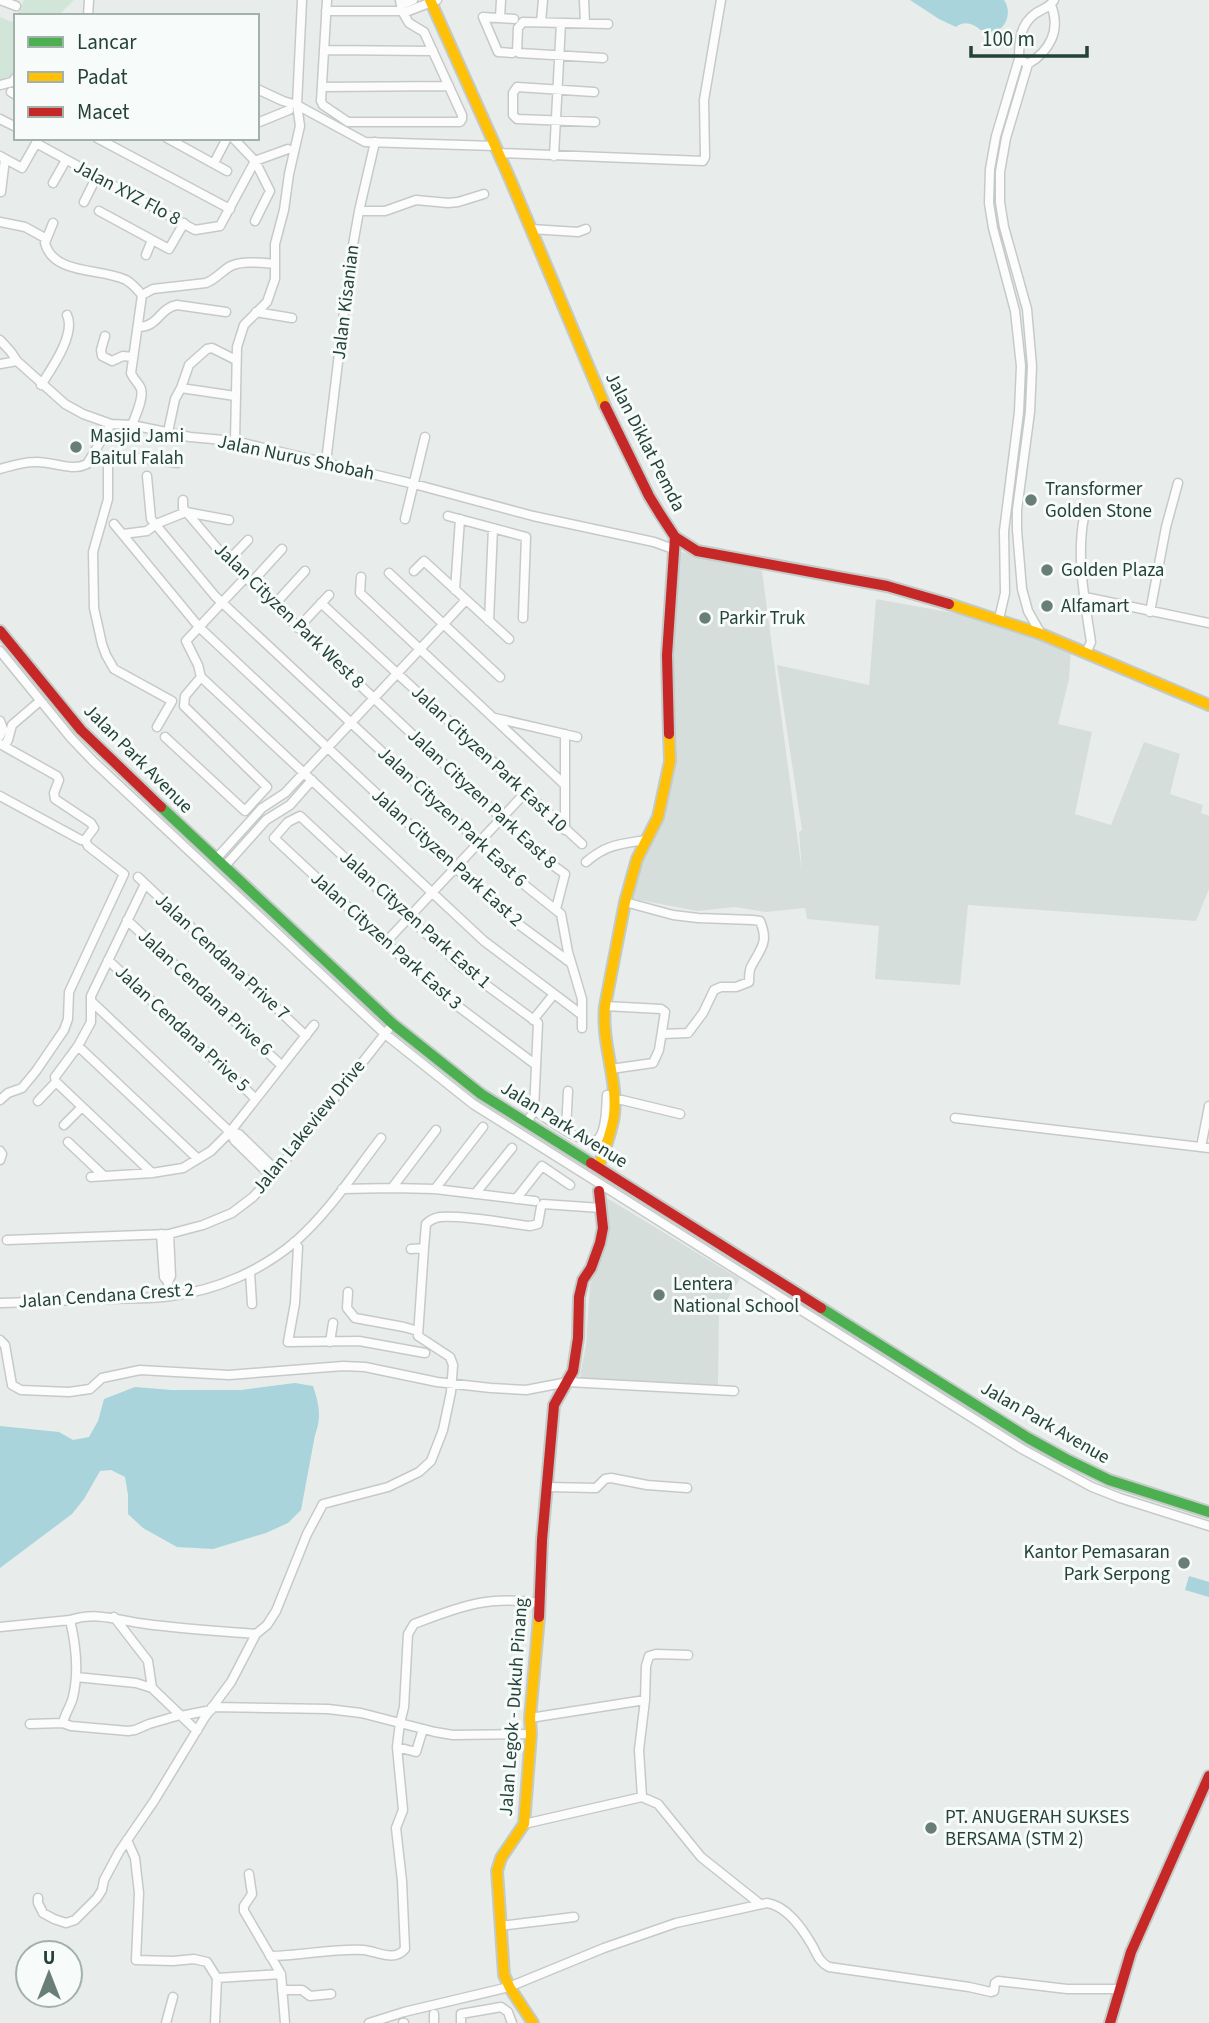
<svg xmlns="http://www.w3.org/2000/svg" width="1209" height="2023" viewBox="0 0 1209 2023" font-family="'Source Sans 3',sans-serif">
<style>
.built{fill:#d6dedb}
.green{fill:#d1e6d8}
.water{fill:#a9d4db}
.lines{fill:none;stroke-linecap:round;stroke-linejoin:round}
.street-casing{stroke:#c5cac8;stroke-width:11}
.fast-casing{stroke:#c3cbc8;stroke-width:14}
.slow-casing{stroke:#c3cbc8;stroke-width:14}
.jam-casing{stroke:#c3cbc8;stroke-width:14}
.street{stroke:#fcfcfc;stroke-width:8}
.fast{stroke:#4caf50;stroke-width:10}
.slow{stroke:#ffc107;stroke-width:10}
.jam{stroke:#c62828;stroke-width:10}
.poi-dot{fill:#697e78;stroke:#f7fbf9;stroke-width:2.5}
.labels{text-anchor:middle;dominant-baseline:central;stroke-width:6;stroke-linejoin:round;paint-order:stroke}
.street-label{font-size:19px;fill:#24423a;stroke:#f7fbf9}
.poi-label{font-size:19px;fill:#24423a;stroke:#f7fbf9;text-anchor:start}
</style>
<rect width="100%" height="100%" fill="#e8edeb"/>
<!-- built -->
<path class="built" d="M677 551 762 571 802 872 799 832 802 830 777 665 869 685 876 599 1004 622 1071 649 1069 679 1058 724 1092 732 1075 814 1111 825 1144 742 1180 754 1170 794 1203 805 1201 813 1209 816V889L1196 921 968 905 960 985 875 979 879 926 807 919 805 908 766 912 735 907 697 911 629 898 644 850 659 824 671 789 672 655Z
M607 1198 740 1279 719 1313 718 1385 579 1381 586 1345 590 1285 606 1243Z"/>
<!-- green -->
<path class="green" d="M24 0H74L58 16H16Z
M16 16V73L11 79 0 83V17L12 22Z"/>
<!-- water -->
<path class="water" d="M910 0H1004C1010 8 1009 21 1001 28 996 32 989 32 983 32 976 25 965 19 956 27L939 19Z
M295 1383 313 1386C319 1404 322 1417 315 1435L301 1510 288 1523 266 1533 213 1549 177 1547 143 1528 128 1514V1495L125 1477 111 1470 100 1471 84 1499 72 1514 0 1568V1426L59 1432 73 1440 89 1437 98 1421 104 1399 135 1387 172 1390H241Z
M1189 1576 1209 1582V1597L1185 1590Z"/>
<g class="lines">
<!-- street casing -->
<g class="street-casing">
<path id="street" d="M0 0 16 6
M327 0 321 101 323 105 348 122H460L462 119V115L424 32 409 23 402 11 400 0
M584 0 585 23
M401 5 413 0
M1051 5C1061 30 1050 51 1028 64L1019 59C1019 41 1020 24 1036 13 1043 9 1050 7 1054 0
M326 11H402
M403 13 437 0
M88 16 89 0
M500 18 501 0
M541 22 543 0
M324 50 433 51
M512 53 498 52 483 17 514 19
M603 58 519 53 517 51 518 28 523 22 608 24
M1028 64 1006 138 1000 172V202L1004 227 1027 309 1032 366 1030 412 1017 510V530L1022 589 1028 611 1041 634
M0 85 12 82 16 77
M322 87 449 86
M257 89 283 101 297 105 365 142 495 146
M11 92 16 95
M594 92 517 87 513 93V115L517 119 595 122
M0 119 16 127
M257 123 289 110
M97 138 230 209
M167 138 227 171
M233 138 255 161 270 191 255 221
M36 143 195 230 220 226 255 161 288 149
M499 153 703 161 705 157 704 100 721 0
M0 156 22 168 39 138
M554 156 561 23
M214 163 227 138
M53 183 66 160
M1 192 5 159
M84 202 97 176
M99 211 169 249 184 223
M359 211H385L416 200 448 203 458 202 484 194
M0 222 25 227 45 238
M53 223 45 243C53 275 101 268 126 280 133 284 137 289 142 295
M531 229 578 232 586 229
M146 255 152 240
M256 312 292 318
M138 327C159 327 159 308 177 305L226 312
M105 336 101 350 102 356 112 361 123 356 133 357
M0 340 11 352 17 361 65 404 83 414 111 424 132 425 190 437 235 441 414 484 533 516 654 542 673 549
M0 364 17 361
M41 385C52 368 76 334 67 315
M181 388 189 365 207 349 212 348 236 360
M132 425C135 416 144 399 141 389 139 383 133 379 131 373L142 295 153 289 206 283C216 279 221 272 229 267 241 260 262 263 275 264
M168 432 175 399 181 388 235 396
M235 441 237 347 244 325 267 302 275 279V244L284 210 289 174 300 126 297 105 302 0
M92 456 108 460V499L93 552 94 608 102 644 106 655 114 669 172 701 157 727
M108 460C129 454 155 460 177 463
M326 462 350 262 359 211 375 142
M0 469C11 466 23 462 35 462 52 461 71 472 87 464L111 424
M147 476 151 519 215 596 527 887 561 914 568 952 582 999V1028
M183 500V508L228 561 547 861 565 874 556 909
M448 516 526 537 523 618
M1084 517C1076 557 1085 602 1091 642L1086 653
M405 519 425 437
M114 524 199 627 506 915 571 963
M123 534 147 531 156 524 186 512 229 520
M228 561 248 540
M414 571 424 561 509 639
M389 573 500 677
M361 577 360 593 565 785
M251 583 282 549
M455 590 460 519
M1085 597 1209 623
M321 603 582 844
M274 605 305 571
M1150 612 1166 527 1178 483
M999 619 1005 593 1004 531 1019 412 1021 366 1015 311 993 228 989 203 990 169 996 136 1019 59
M489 621 493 528
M298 628 329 595
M0 651 71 738 93 761 385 1034 473 1104 1022 1449 1092 1487 1120 1498 1209 1526
M201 677 484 941 582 1015
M201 677 198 665 186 641 245 578
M495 718 577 737
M0 721 3 729 0 736
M165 737 245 811 267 787 184 706 185 696 201 677
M0 744 57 776 59 780 54 793 55 799 91 823 94 828 85 840
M4 746 8 740 12 725 40 701
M0 796 81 840H85L88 846 124 874 69 992 68 1019 64 1030 36 1071 22 1088 8 1093 0 1100
M565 830V734
M216 859 262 808 285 793 466 600
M586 862C607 844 621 844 646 840
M224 867 266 820 290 805 312 780
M138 877 306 1036
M625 902 673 915 698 918 753 920 760 921C769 942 761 948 752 965 749 969 749 976 749 982L736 987H721L714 990 703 1013 688 1033 662 1034
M127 920 282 1066
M386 942 525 793
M108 960 256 1099
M91 1001 230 1132 235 1141 272 1177
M605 1006 661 1009 665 1012 659 1050 653 1063 611 1069
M533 1020 554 994
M78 1046 198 1159
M56 1082 152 1173
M614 1100H622L680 1114
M38 1101 56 1082 55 1077 78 1046 91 1022V996L145 884
M534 1110C545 1117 587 1149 598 1139 607 1131 606 1105 607 1095
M955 1118 1209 1148
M527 1123 534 1110 538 1023 463 968 300 816 288 822 274 838 439 992 536 1065
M64 1125 82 1107
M566 1130 568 1091
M230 1132 239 1134 277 1171
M68 1142 104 1176
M1201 1147 1209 1106
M0 1151 2 1154 0 1160
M91 1177 152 1173 183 1168 211 1151 230 1132 314 1025
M392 1188 436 1130
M342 1189 392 1188 435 1189 535 1201
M435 1189 483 1127
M475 1194 512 1148
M516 1199 542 1166 570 1185
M161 1234 164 1277 168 1282
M7 1240 169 1234 203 1225 232 1213 253 1197 272 1177 388 1030
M294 1242 298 1247 295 1303 288 1342 359 1341 425 1353
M411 1249 424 1248 426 1224C430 1220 434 1218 440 1217 466 1215 504 1223 530 1226L538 1224 541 1207 543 1204 601 1208
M250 1272 252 1304
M348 1292 347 1308 355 1318 404 1327 418 1331
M168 1296V1282L171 1276 169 1234
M0 1303C36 1302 71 1300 107 1299 128 1298 150 1299 171 1296 217 1290 261 1271 296 1241 329 1212 354 1173 381 1138
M0 1340 5 1345 12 1385 21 1390 69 1392 90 1389 102 1378 140 1370 229 1375 343 1366 365 1367 437 1382 491 1388 526 1390 568 1382 734 1391
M330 1342 333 1323
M547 1487 596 1488 605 1479 611 1478 647 1485 687 1488
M114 1617 148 1661 152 1688
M70 1620C99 1611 118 1621 146 1624 182 1629 220 1631 256 1634
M0 1627 70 1620C76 1645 79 1672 73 1697 71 1706 65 1713 63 1723L30 1724
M76 1677 136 1683 152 1688 197 1731
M645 1700 646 1666 649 1656 656 1654 688 1655
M212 1707 328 1709 361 1713 400 1723 397 1747 416 1752 423 1729
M181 1716 211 1710
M63 1723 71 1726 128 1731 135 1730 149 1724 180 1715
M531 1734 453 1735 435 1732 400 1723 404 1707 408 1634 414 1624C461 1606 489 1595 540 1603
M642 1797 658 1804 701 1857 760 1904
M524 1824 642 1797 639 1750 645 1700 530 1718
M127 1840 135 1858 139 1893 136 1960 173 1961 194 1959 207 1962 217 1978 215 2023
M38 1898V1903L43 1913 54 1919 66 1923 75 1920 97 1898 102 1890 104 1880 119 1852 154 1801 205 1717 231 1682 256 1634 267 1625 276 1611 307 1534 323 1504 388 1487 419 1472 431 1461 443 1430 451 1392 453 1365 450 1357 418 1336 424 1248
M500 1926 574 1917
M270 1956C301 1956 333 1948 364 1950 379 1952 394 1962 405 1949L402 1881 396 1828 403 1810 397 1747
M281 1974 285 2023
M217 1978 281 1974 244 1911V1906L252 1894 249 1874
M282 1990H302L310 1996 331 1994
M166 2023 173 1997
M369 2023 404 2012 509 1987 604 1948 676 1923 767 1903C787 1906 802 1928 812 1945 817 1954 819 1962 829 1967L969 1987 991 1992 994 1991 995 1983 998 1981 1067 1989H1119
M403 2023H404
M434 2023V2014
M461 2023V2014L501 2007 508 2012 512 2023"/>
</g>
<!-- fast casing -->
<g class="fast-casing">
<path id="fast" d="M161 807 393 1024 481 1094 591 1163
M821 1308 1028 1438 1066 1459 1109 1480 1209 1512"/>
</g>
<!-- slow casing -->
<g class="slow-casing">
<path id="slow" d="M430 0 510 179 605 406
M949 604 1041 634 1209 705
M600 1163C605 1148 612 1131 614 1115 618 1079 601 1043 605 1006L625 902 637 859 658 817 670 761 669 734
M533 2023 510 1988 504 1975 497 1871 501 1858 524 1824 531 1734 530 1718 539 1617"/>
</g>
<!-- jam casing -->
<g class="jam-casing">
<path id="jam" d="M605 406 649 496 660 514 675 537 697 551 887 586 949 604
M0 631 81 730 161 807
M669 734 667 655 675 537
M591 1163 821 1308
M539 1617 542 1540 554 1405 573 1371 578 1338 579 1297 583 1280 591 1268 600 1243 603 1228 599 1191
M1110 2023 1131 1952 1209 1776"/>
</g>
<!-- street -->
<use href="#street" class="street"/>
<!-- fast -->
<use href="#fast" class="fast"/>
<!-- slow -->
<use href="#slow" class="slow"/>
<!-- jam -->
<use href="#jam" class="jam"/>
</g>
<!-- markers -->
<g class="poi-dot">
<circle cx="76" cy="447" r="7"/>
<circle cx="1031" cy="500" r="7"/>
<circle cx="1047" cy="570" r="7"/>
<circle cx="1047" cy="606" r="7"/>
<circle cx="705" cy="618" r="7"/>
<circle cx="659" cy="1295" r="7"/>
<circle cx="1184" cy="1563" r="7"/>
<circle cx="931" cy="1828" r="7"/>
</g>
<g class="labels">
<!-- street labels -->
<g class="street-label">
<text transform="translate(127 193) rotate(28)">Jalan XYZ Flo 8</text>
<text transform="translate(346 302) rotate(-83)">Jalan Kisanian</text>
<text transform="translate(645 442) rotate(63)">Jalan Diklat Pemda</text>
<text transform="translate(296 458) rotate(12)">Jalan Nurus Shobah</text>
<text transform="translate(289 616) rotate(44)">Jalan Cityzen Park West 8</text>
<text transform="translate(138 759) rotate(45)">Jalan Park Avenue</text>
<text transform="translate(489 759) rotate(43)">Jalan Cityzen Park East 10</text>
<text transform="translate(482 799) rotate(43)">Jalan Cityzen Park East 8</text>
<text transform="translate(452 817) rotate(43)">Jalan Cityzen Park East 6</text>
<text transform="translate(447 858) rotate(42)">Jalan Cityzen Park East 2</text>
<text transform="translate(415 920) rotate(42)">Jalan Cityzen Park East 1</text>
<text transform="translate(386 941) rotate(42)">Jalan Cityzen Park East 3</text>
<text transform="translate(222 957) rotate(43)">Jalan Cendana Prive 7</text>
<text transform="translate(205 993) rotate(43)">Jalan Cendana Prive 6</text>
<text transform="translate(182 1029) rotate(43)">Jalan Cendana Prive 5</text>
<text transform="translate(564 1125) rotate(32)">Jalan Park Avenue</text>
<text transform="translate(309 1127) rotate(-51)">Jalan Lakeview Drive</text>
<text transform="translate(106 1296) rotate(-4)">Jalan Cendana Crest 2</text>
<text transform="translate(1045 1423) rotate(30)">Jalan Park Avenue</text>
<text transform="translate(514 1707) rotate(-86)">Jalan Legok - Dukuh Pinang</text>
</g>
<!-- poi labels -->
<g class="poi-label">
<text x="90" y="436">Masjid Jami<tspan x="90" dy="22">Baitul Falah</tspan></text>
<text x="1045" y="489">Transformer<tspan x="1045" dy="22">Golden Stone</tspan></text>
<text x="1061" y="570">Golden Plaza</text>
<text x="1061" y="606">Alfamart</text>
<text x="719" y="618">Parkir Truk</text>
<text x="673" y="1284">Lentera<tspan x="673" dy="22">National School</tspan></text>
<text x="1170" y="1552" text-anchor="end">Kantor Pemasaran<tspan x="1170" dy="22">Park Serpong</tspan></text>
<text x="945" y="1817">PT. ANUGERAH SUKSES<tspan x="945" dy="22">BERSAMA (STM 2)</tspan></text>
</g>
</g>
<!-- legend -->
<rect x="14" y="14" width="245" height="126" fill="#f7fbf9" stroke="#a3b1ad" stroke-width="2"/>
<rect x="28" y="37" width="35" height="10" fill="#4caf50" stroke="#a3b1ad" stroke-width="2"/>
<text x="77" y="49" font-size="21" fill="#24423a">Lancar</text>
<rect x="28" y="72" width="35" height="10" fill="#ffc107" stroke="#a3b1ad" stroke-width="2"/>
<text x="77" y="84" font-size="21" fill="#24423a">Padat</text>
<rect x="28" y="107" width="35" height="10" fill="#c62828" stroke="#a3b1ad" stroke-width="2"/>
<text x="77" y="119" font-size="21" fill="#24423a">Macet</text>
<!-- north arrow -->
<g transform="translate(49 1974)"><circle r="33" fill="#f7fbf9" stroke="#a3b1ad" stroke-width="2"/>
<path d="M0-5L12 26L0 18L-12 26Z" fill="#697e78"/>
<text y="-10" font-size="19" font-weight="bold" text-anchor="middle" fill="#24423a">U</text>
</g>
<!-- scale -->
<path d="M971 46v10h116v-10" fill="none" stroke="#24423a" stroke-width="3.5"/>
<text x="982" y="46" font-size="21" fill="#24423a" stroke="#f7fbf9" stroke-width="5" paint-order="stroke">100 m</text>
</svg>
